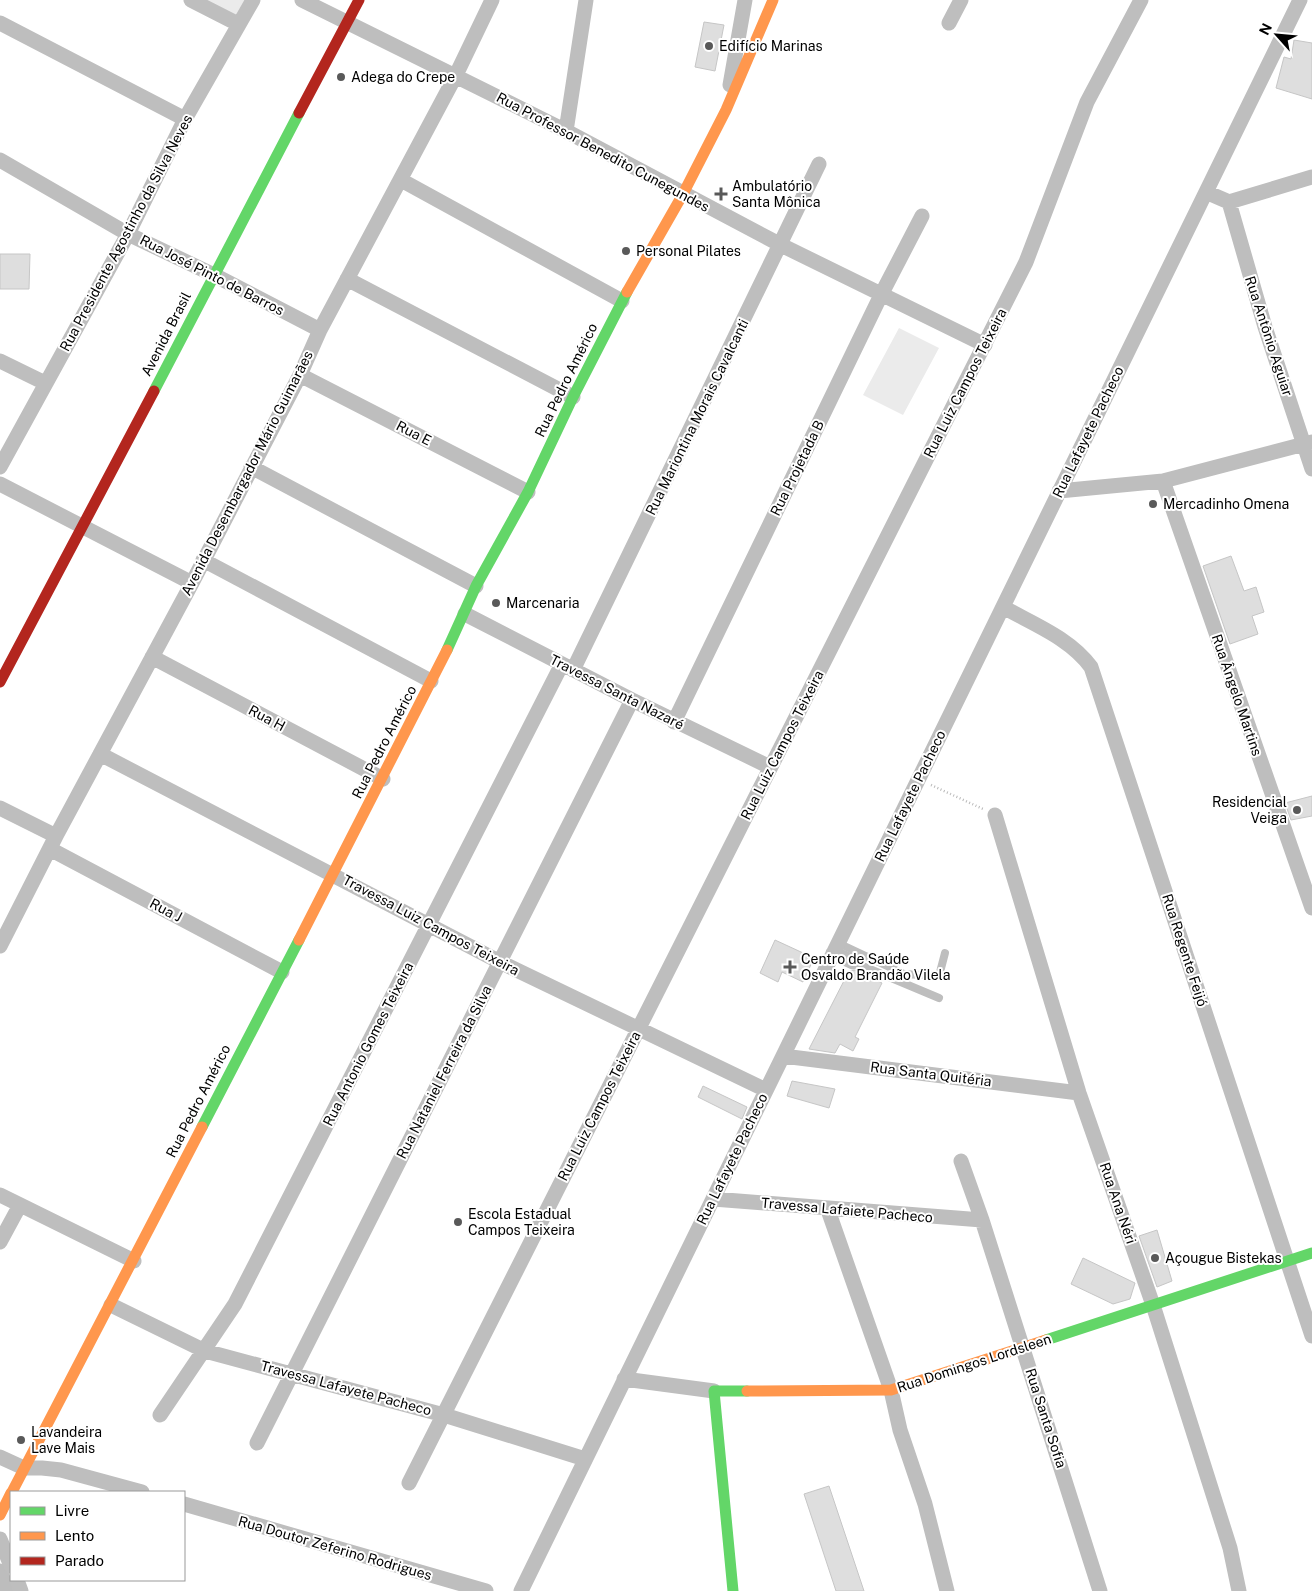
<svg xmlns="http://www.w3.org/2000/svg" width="1312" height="1591" viewBox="0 0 1312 1591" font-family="'Public Sans',sans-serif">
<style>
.green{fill:#ebebeb}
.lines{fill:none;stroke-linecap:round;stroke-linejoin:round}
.canal{stroke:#bdbdbd;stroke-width:15}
.building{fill:#dedede;stroke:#c6c6c6}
.path{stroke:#b9b9b9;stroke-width:2.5;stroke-dasharray:1 2.5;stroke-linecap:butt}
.lane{stroke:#bebebe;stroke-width:8}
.street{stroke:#bebebe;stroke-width:15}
.fast{stroke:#63d668;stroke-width:11}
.slow{stroke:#ff974d;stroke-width:11}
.jam{stroke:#b3261e;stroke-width:11}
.poi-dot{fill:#595959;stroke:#fff;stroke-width:2}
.labels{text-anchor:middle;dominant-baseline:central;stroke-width:4;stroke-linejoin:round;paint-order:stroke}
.poi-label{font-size:14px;fill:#000;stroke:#fff;text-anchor:start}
.street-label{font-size:14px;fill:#000;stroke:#fff}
</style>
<rect width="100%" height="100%" fill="#fff"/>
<!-- green -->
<path class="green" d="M191 0H253L238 24Z
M899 328 939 348 903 415 863 395Z"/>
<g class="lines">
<!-- canal -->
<path class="canal" d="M0 1571 8 1591"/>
</g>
<!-- building -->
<path class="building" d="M704 22 724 25 715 71 695 67Z
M1294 40 1312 43V99L1276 88 1284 57 1291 59Z
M0 254H30L29 289H0Z
M1231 556 1244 591 1256 587 1264 612 1252 616 1258 634 1230 644 1203 566Z
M1312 796V816L1291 820 1285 803Z
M775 940 814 958 803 982 782 972 778 982 760 973Z
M857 970 882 983 855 1037 859 1039 853 1051 840 1044 835 1053 809 1049 849 971Z
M792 1081 835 1089 829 1108 787 1096Z
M703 1086 747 1107 742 1119 698 1097Z
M1157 1230 1172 1281 1157 1287 1139 1236Z
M1083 1258 1135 1283 1130 1299 1113 1304 1071 1284Z
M829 1486 864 1591H836L804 1494Z"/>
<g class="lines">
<!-- path -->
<path class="path" d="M931 785 983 809"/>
<!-- lane -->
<path class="lane" d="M838 943 904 974 939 976 945 953
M853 962 939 998"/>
<!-- street -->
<path class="street" d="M191 0 238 24
M302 0 566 131 781 245 985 345
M0 23 185 119
M949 23 961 0
M730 85 745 0
M566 131 586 0
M0 160 128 234 214 275 320 330
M401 180 622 301
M1206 192 1229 202 1312 177
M1229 202 1265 327 1312 469
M347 279 573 397
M0 361 45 383
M300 375 528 492
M0 467 128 234 185 119 253 0
M251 467 476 586
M1163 481 1312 908
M0 484 192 583
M1059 491 1163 481 1312 442
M203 560 431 681
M1003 607C1033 624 1070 638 1091 667L1312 1336
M465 614 632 700 770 767
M152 657 383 779
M573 670 819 164
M674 722 881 295 922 216
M100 754 500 962 766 1090
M0 808 56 836
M995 815 1079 1093 1153 1305 1230 1548 1239 1591
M50 849 282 972
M0 946 56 836 192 583 300 375 320 330 456 75 492 0
M833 953 853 962
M783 1056 1079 1093
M961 1161 982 1220 1100 1591
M0 1195 134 1261
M713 1199 982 1220
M828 1210 891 1390 900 1430 925 1504 947 1591
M0 1242 20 1205
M111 1305 205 1351 444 1415 585 1459
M624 1379 714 1391
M160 1415 235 1304 562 664
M257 1443 632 700
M0 1457 24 1468H42L61 1470 142 1492
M409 1483 1026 262 1087 102 1141 0
M184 1504 486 1591
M0 1539 11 1566
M17 1580 21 1591
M521 1591 1300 0"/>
<!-- fast -->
<path class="fast" d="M154 391 299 113
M447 650 476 586 528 492 573 397 627 292
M202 1127 299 940
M1046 1340 1312 1253
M733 1591 714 1391H747"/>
<!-- slow -->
<path class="slow" d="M627 292 683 194 726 110 773 0
M299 940 447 650
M747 1391 891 1390 1046 1340
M12 1492 202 1127
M0 1515 11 1493"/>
<!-- jam -->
<path class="jam" d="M299 113 359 0
M0 682 154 391"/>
</g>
<!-- markers -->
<g class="poi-dot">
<circle cx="709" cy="46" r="5"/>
<circle cx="341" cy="77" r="5"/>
<path d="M718.5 186.5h5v5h5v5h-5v5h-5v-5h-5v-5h5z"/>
<circle cx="626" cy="251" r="5"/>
<circle cx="1153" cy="504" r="5"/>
<circle cx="496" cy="603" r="5"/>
<circle cx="1297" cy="810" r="5"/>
<path d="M787.5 959.5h5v5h5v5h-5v5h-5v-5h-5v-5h5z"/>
<circle cx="458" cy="1222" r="5"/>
<circle cx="1155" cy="1258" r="5"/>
<circle cx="21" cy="1440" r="5"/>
</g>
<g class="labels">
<!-- poi labels -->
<g class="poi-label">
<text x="719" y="46">Edifício Marinas</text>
<text x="351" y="77">Adega do Crepe</text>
<text x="732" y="186">Ambulatório<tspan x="732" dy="16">Santa Mônica</tspan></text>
<text x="636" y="251">Personal Pilates</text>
<text x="1163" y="504">Mercadinho Omena</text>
<text x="506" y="603">Marcenaria</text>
<text x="1287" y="802" text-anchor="end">Residencial<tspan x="1287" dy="16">Veiga</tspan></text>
<text x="801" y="959">Centro de Saúde<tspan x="801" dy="16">Osvaldo Brandão Vilela</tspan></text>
<text x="468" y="1214">Escola Estadual<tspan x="468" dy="16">Campos Teixeira</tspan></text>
<text x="1165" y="1258">Açougue Bistekas</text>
<text x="31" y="1432">Lavandeira<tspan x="31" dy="16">Lave Mais</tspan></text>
</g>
<!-- street labels -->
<g class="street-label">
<text transform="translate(603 152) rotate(28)">Rua Professor Benedito Cunegundes</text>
<text transform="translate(126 233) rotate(-62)">Rua Presidente Agostinho da Silva Neves</text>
<text transform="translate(212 275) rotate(27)">Rua José Pinto de Barros</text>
<text transform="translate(166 334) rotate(-63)">Avenida Brasil</text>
<text transform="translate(1269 336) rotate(72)">Rua Antônio Aguiar</text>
<text transform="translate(566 380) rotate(-64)">Rua Pedro Américo</text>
<text transform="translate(965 383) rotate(-63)">Rua Luiz Campos Teixeira</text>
<text transform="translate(697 417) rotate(-64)">Rua Mariontina Morais Cavalcanti</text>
<text transform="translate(1088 432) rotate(-64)">Rua Lafayete Pacheco</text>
<text transform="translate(414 433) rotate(27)">Rua E</text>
<text transform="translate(797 468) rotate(-64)">Rua Projetada B</text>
<text transform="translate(247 473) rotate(-63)">Avenida Desembargador Mário Guimarães</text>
<text transform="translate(617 692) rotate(27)">Travessa Santa Nazaré</text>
<text transform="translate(1237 695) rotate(71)">Rua Ângelo Martins</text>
<text transform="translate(267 718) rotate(28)">Rua H</text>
<text transform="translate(384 742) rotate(-63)">Rua Pedro Américo</text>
<text transform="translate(782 745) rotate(-63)">Rua Luiz Campos Teixeira</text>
<text transform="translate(910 796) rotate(-64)">Rua Lafayete Pacheco</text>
<text transform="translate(166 910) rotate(28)">Rua J</text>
<text transform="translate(431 925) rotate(28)">Travessa Luiz Campos Teixeira</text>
<text transform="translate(1185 950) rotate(72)">Rua Regente Feijó</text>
<text transform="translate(368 1044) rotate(-63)">Rua Antonio Gomes Teixeira</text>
<text transform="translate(444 1072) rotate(-63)">Rua Nataniel Ferreira da Silva</text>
<text transform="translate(931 1074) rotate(7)">Rua Santa Quitéria</text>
<text transform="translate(198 1101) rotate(-63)">Rua Pedro Américo</text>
<text transform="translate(599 1106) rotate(-63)">Rua Luiz Campos Teixeira</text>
<text transform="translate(732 1159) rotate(-64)">Rua Lafayete Pacheco</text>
<text transform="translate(1118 1203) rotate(71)">Rua Ana Néri</text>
<text transform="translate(847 1210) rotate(5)">Travessa Lafaiete Pacheco</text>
<text transform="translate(974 1363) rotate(-18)">Rua Domingos Lordsleen</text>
<text transform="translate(346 1388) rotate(15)">Travessa Lafayete Pacheco</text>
<text transform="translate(1046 1418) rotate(72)">Rua Santa Sofia</text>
<text transform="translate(335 1548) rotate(16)">Rua Doutor Zeferino Rodrigues</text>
</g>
</g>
<!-- legend -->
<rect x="10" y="1491" width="175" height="90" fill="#ffffff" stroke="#999999"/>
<rect x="20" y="1507" width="25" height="8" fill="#63d668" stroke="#999999"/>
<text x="55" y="1516" font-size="15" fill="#000000">Livre</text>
<rect x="20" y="1532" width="25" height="8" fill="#ff974d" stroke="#999999"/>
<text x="55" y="1541" font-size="15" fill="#000000">Lento</text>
<rect x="20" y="1557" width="25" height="8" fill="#b3261e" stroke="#999999"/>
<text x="55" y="1566" font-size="15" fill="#000000">Parado</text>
<!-- north arrow -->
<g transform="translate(1277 35) rotate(297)" stroke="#ffffff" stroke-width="4" paint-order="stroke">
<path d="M0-4L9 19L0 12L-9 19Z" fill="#000000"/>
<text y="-8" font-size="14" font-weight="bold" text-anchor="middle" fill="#000000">N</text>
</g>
</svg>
